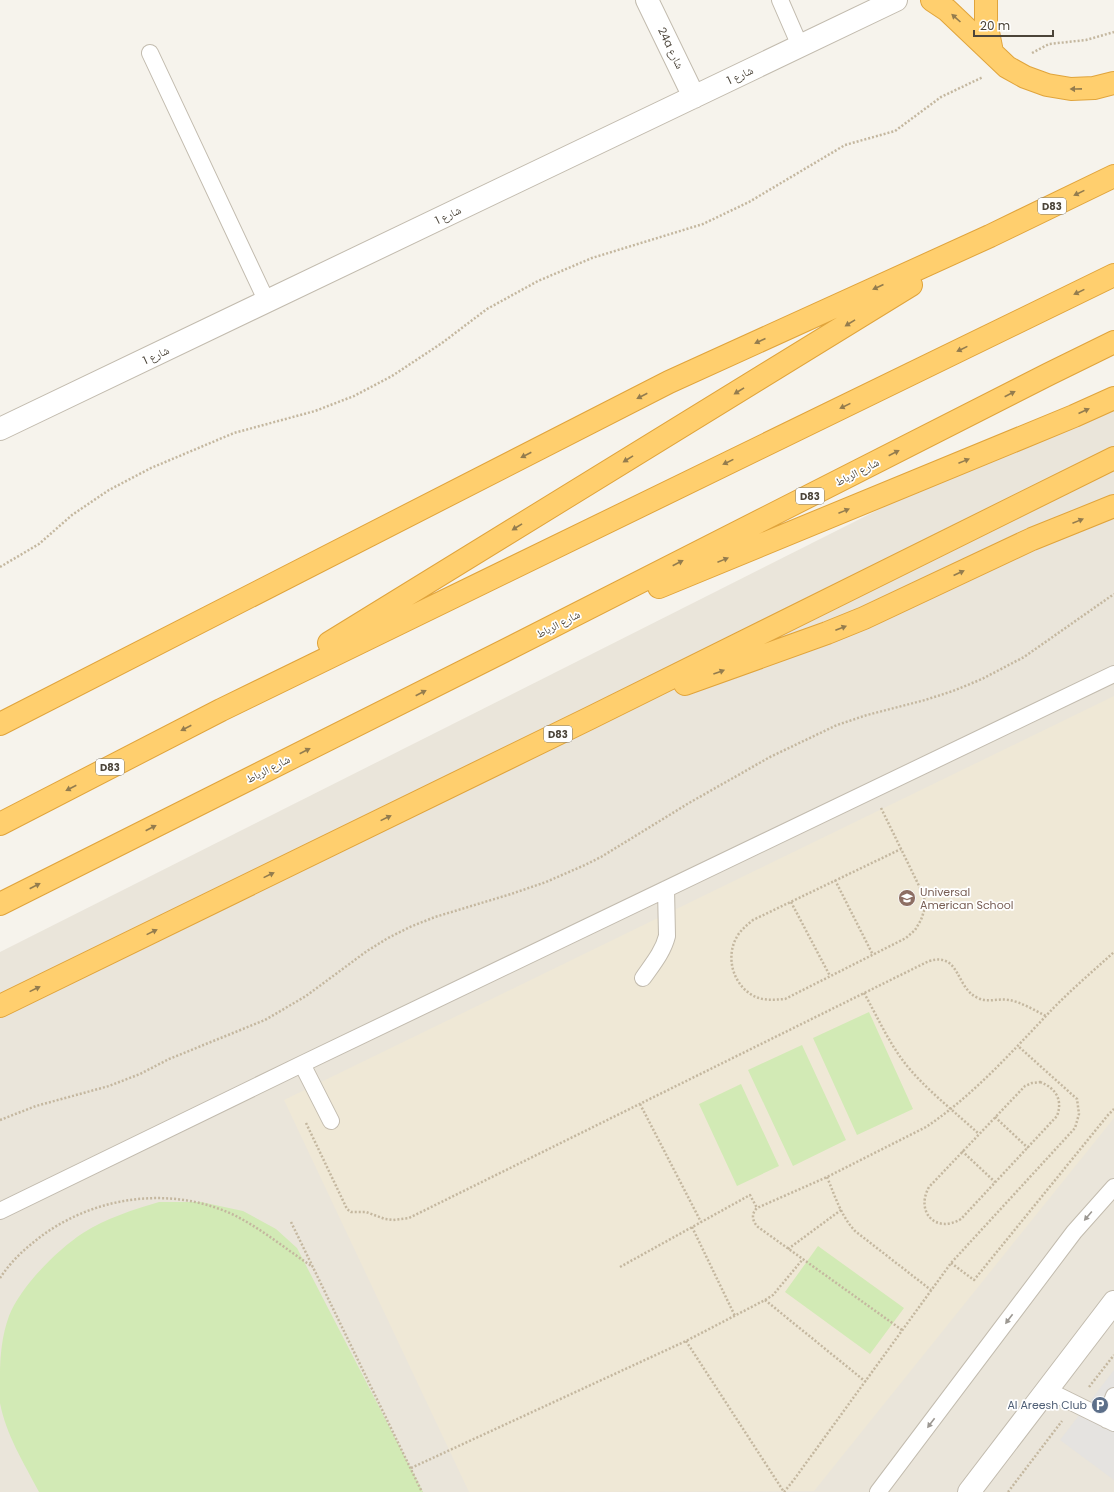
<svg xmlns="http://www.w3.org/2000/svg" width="1114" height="1492" viewBox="0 0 1114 1492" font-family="Poppins,'Noto Naskh Arabic',sans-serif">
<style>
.residential{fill:#eae5da}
.education{fill:#efe8d6}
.park{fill:#d2eab5}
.parking{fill:#e5e3e0}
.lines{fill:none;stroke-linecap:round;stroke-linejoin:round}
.service-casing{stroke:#c2bbae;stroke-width:18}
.minor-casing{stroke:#c2bbae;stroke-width:24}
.tertiary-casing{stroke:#c2bbae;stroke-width:24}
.motorway-casing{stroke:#e0a43c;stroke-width:24}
.path{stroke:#c4b79f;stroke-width:2.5;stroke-dasharray:2 2;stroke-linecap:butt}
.service{stroke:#fff;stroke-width:16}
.minor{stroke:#fff;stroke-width:22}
.tertiary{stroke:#fff;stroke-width:22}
.motorway{stroke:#ffcf6e;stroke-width:22}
.oneway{fill:#937c4e}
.oneway2{fill:#9c9892}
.labels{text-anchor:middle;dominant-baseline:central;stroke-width:3.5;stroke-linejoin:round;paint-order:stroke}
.shield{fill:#fff;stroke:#817c74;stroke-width:1}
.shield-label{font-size:10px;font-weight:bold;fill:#4b4439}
.street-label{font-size:11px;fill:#4b4439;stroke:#fff}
.education-label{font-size:11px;fill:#785e54;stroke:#fff;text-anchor:start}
.service-label{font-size:11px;fill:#4e5e75;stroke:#fff;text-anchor:end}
</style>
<rect width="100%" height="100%" fill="#f6f3ec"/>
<!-- residential -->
<path class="residential" d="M1114 391V1492H0V952Z"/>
<!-- education -->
<path class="education" d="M1114 696V1118L814 1491 469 1492 284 1100Z"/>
<!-- park -->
<path class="park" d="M869 1012 913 1109 857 1135 813 1038Z
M802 1045 846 1140 793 1166 748 1070Z
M741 1084 779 1166 737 1186 699 1104Z
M159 1202H201L243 1211 276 1229 297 1248 423 1492H39C24 1463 6 1435 0 1403 0 1394 0 1384 0 1376 0 1356 2 1335 9 1316 21 1286 57 1250 83 1233 106 1218 133 1210 159 1202Z
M818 1246 904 1308 870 1354 785 1292Z"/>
<!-- parking -->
<path class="parking" d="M1114 1370V1480L1060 1440Z"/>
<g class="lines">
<!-- service casing -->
<g class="service-casing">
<path id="service" d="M780 0 800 46
M150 53 267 302
M643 978C652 965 663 952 667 936L666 889
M302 1064 331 1121
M0 1211 302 1064 1114 674
M1047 1390 1114 1423
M1107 1420 1108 1412 1114 1396
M878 1492 1074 1232 1114 1187"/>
</g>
<!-- minor casing -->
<g class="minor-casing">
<path id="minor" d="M647 0 694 97
M0 429 896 0"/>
</g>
<!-- tertiary casing -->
<g class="tertiary-casing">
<path id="tertiary" d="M969 1492 1114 1302"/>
</g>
<!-- motorway casing -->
<g class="motorway-casing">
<path id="motorway" d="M932 0 947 10 1007 67 1025 77 1047 85 1071 89 1094 88 1114 83
M986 0V22L992 52
M659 587 1074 416 1114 398
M329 643 911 285
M685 684 827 633 864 618 1032 539 1114 506
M0 724 669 382 990 236 1114 176
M0 824 221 710 1114 275
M0 904 506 650 1049 374 1114 342
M0 1006 590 718 1114 458"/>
</g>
<!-- path -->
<path class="path" d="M1032 53 1049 44 1086 40 1114 32
M0 567 39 544 72 515 109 490 151 468 234 433 315 411 354 396 392 376 442 343 487 309 538 281 592 258 703 224 749 202 845 145 895 131 941 97 983 77
M881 808 924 896 925 908 921 920 915 930 906 938 785 999C773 1000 762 1001 752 995 732 983 725 955 738 935 742 929 747 925 753 920L901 849
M835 880 873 955
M791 902 830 976
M864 993C877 1016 888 1041 904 1062 923 1087 955 1112 979 1134
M1040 1082C1056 1088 1063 1100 1057 1116L961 1219C936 1234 915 1212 929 1187L1025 1086 1032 1083Z
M640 1104 701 1222
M995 1117 1028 1148
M0 1120 36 1106 109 1086 140 1074 169 1059 265 1020 306 996 367 951 388 938 410 927 435 917 511 894 546 882 585 865 601 857 689 803 770 757 837 725 867 715 925 700 953 691 982 679 1024 657 1114 594
M306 1123 347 1209 351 1212H366L385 1219 393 1220 409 1218 929 961C961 952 955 988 978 998 988 1003 998 998 1009 1000 1021 1002 1034 1010 1046 1016
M962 1151 995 1182
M827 1177C835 1196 841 1216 855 1231L931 1290
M291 1222 422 1492
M692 1227 735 1316
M788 1249 841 1210
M951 1263 974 1280 1108 1115 1114 1109
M620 1267 750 1195 757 1208
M0 1278C8 1266 18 1255 29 1246 84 1198 166 1183 234 1215 262 1229 287 1250 313 1267
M765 1300 866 1382
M902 1330 758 1227C752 1221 751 1214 757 1208L827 1177 926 1127C971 1097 1008 1056 1045 1017 1066 994 1091 973 1114 952
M686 1341 784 1492
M1089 1387 1114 1355
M411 1468 686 1341 765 1300 773 1295 803 1259
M784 1492 793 1481 951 1263 1075 1128 1079 1114 1077 1099 1018 1046
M1008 1492 1062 1421"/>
<!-- service -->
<use href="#service" class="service"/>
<!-- minor -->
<use href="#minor" class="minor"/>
<!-- tertiary -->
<use href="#tertiary" class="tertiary"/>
<!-- motorway -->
<use href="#motorway" class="motorway"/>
</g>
<!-- one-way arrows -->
<defs><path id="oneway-solid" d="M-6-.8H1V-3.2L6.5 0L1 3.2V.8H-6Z"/></defs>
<g class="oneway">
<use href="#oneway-solid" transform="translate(956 18) rotate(-138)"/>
<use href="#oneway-solid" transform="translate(1076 89) rotate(179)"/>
<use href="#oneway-solid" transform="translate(1079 193) rotate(154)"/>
<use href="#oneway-solid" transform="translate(878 287) rotate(156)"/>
<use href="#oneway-solid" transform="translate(1079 292) rotate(154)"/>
<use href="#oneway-solid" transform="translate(850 323) rotate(148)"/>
<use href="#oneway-solid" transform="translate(760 341) rotate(156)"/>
<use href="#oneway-solid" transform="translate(962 349) rotate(154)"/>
<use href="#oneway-solid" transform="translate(739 391) rotate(148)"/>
<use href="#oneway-solid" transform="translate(1010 394) rotate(-27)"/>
<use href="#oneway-solid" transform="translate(642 396) rotate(153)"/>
<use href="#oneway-solid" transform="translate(845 406) rotate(154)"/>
<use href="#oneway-solid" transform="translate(1084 411) rotate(-24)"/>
<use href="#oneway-solid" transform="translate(894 453) rotate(-27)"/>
<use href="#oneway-solid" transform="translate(526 455) rotate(153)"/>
<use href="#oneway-solid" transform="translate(628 459) rotate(148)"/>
<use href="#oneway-solid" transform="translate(964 461) rotate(-22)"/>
<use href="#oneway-solid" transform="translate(728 462) rotate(154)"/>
<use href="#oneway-solid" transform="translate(844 511) rotate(-22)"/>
<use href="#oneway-solid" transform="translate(1078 521) rotate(-22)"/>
<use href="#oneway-solid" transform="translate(517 527) rotate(148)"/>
<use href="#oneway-solid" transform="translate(723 560) rotate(-22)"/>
<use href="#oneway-solid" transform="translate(678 563) rotate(-27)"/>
<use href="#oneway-solid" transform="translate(959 573) rotate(-25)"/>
<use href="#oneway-solid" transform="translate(841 628) rotate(-21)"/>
<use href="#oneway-solid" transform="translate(719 672) rotate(-20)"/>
<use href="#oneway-solid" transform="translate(421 693) rotate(-27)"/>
<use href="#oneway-solid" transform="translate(186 728) rotate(153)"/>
<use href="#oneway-solid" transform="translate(305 751) rotate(-27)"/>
<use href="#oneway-solid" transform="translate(71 788) rotate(153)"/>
<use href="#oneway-solid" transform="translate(386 818) rotate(-26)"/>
<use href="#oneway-solid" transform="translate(151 828) rotate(-27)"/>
<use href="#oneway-solid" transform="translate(269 875) rotate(-26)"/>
<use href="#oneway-solid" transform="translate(35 886) rotate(-27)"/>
<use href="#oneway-solid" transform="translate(152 932) rotate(-26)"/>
<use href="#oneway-solid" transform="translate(35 989) rotate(-26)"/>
</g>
<g class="oneway2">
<use href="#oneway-solid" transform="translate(1088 1216) rotate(130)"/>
<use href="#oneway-solid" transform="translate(1009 1319) rotate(127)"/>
<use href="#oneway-solid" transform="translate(931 1423) rotate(127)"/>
</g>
<!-- icons -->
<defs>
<g id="school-disc" transform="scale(0.9)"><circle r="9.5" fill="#8d6e63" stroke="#fff"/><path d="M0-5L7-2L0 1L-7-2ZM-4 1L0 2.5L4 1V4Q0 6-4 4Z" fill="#fff"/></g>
<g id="parking-disc" transform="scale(0.9)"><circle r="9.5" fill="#5c6f8a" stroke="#fff"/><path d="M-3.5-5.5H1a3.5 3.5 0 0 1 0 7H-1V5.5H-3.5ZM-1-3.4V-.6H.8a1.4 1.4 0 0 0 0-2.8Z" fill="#fff"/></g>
</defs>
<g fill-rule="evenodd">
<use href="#school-disc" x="907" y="898"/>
<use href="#parking-disc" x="1100" y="1405"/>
</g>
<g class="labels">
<!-- shield labels -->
<g class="shield">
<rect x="1038" y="198" width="28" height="16" rx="3"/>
<rect x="796" y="488" width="28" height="16" rx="3"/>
<rect x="544" y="726" width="28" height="16" rx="3"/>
<rect x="96" y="759" width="28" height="16" rx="3"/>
</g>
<g class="shield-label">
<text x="1052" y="206">D83</text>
<text x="810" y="496">D83</text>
<text x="558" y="734">D83</text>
<text x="110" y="767">D83</text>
</g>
<!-- street labels -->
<g class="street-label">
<text transform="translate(671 48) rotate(64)">24a شارع</text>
<text transform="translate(740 75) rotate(-25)">شارع 1</text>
<text transform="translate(448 215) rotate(-26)">شارع 1</text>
<text transform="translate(156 355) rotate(-25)">شارع 1</text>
<text transform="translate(857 472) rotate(-27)">شارع الرباط</text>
<text transform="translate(558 624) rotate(-27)">شارع الرباط</text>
<text transform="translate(268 769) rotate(-27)">شارع الرباط</text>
</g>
<!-- education labels -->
<g class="education-label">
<text x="920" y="892">Universal<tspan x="920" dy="13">American School</tspan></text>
</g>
<!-- service labels -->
<g class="service-label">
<text x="1087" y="1405">Al Areesh Club</text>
</g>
</g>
<!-- scale -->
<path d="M974 30v6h79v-6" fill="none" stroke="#4b4439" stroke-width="2"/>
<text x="980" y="30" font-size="12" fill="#4b4439" stroke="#ffffff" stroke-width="3" paint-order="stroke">20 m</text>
</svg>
